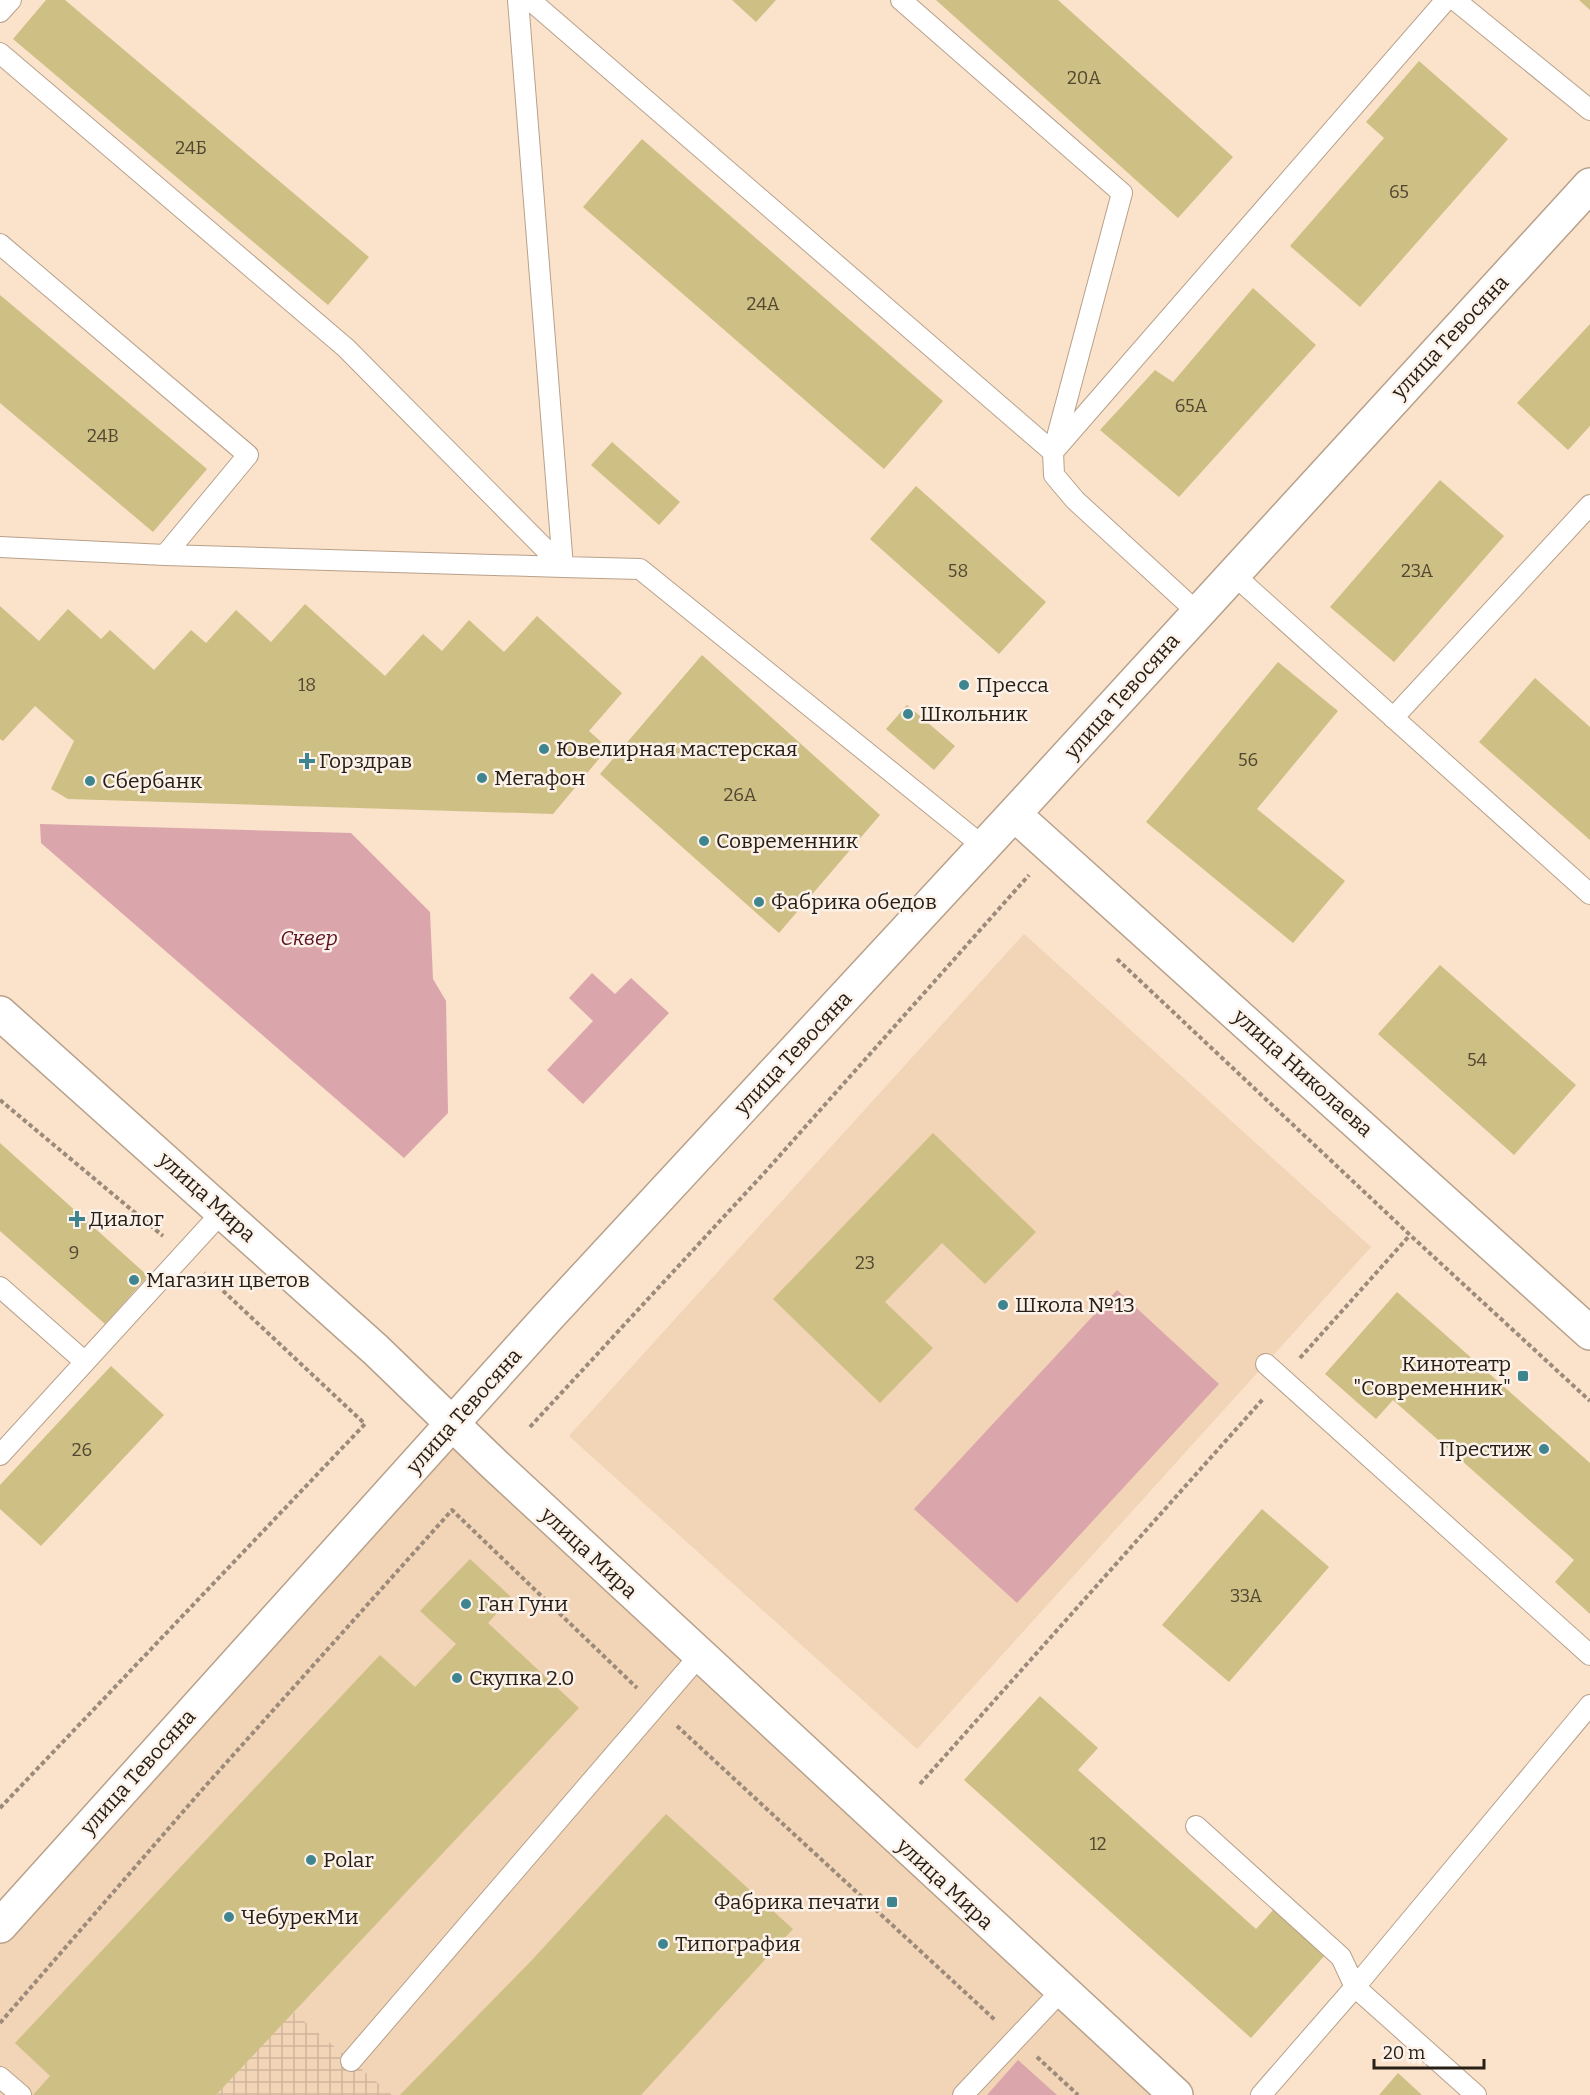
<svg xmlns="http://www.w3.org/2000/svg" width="1590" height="2095" viewBox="0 0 1590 2095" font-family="Bitter,serif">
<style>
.built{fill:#f2d4b7}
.industrial{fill:url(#industrial-grid)}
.green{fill:#dba5ac}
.building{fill:#cebf84}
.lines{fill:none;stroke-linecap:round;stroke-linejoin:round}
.lane-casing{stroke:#b8a18b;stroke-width:22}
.secondary-casing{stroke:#b8a18b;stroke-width:36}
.path{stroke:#9c8b7a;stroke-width:4;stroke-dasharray:4.5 3;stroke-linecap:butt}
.lane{stroke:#fff;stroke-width:20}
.secondary{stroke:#fff;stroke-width:33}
.poi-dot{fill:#3f8590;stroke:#fcf2e9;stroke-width:2}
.labels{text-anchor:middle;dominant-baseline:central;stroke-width:5;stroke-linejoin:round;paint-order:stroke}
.number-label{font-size:18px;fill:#524832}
.street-label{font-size:21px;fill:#282017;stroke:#fcf2e9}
.poi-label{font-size:21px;fill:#282017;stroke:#fcf2e9;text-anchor:start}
.park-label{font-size:21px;font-style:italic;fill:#5e1127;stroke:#fcf2e9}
</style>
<defs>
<pattern id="industrial-grid" width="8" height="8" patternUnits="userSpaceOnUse" patternTransform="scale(1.5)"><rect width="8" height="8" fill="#f2d4b7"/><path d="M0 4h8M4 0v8" fill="none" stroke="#d0b69d"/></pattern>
</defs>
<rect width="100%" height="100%" fill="#fae2cb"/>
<!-- built -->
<path class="built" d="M1024 934 1371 1247 917 1749 569 1436Z
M451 1424 1176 2095H0V1927Z"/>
<!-- industrial -->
<path class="industrial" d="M293 2012 392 2095H216Z"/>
<!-- green -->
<path class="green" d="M40 824 351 833 430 912 433 979 446 1001 448 1113 404 1158 41 843Z
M592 973 615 994 631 978 669 1013 583 1104 547 1070 593 1021 569 998Z
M1117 1290 1219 1384 1017 1603 914 1509Z
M1018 2060 1057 2095H987Z"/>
<!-- building -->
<path class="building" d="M46 0H65L369 257 328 305 13 39Z
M732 0H776L756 22Z
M936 0H1058L1233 157 1178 218Z
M1579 0H1590V10Z
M1419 61 1508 139 1360 307 1290 246 1384 138 1366 122Z
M642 139 943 401 884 469 583 207Z
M1253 288 1316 345 1179 497 1100 430 1155 370 1173 382Z
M0 295 207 469 153 532 0 403Z
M1590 324V426L1568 450 1517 403Z
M612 442 680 502 659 525 591 465Z
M1440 480 1504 536 1394 662 1330 607Z
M916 486 1046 602 999 654 870 539Z
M305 604 385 676 423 634 442 651 469 620 504 652 537 616 622 693 589 731 608 748 553 814 68 799 51 789 74 741 35 706 3 741 0 739V606L39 641 68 609 101 639 110 630 154 670 191 630 206 643 236 610 271 642Z
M702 655 880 815 779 933 600 774Z
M1278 662 1338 711 1257 809 1345 881 1293 943 1146 822Z
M1535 678 1590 727V840L1479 742Z
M907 705 955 746 934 770 886 729Z
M1440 965 1576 1085 1514 1155 1378 1034Z
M933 1133 1036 1232 985 1284 942 1243 885 1302 933 1348 880 1403 773 1299Z
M0 1143 148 1276 105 1324 0 1231Z
M1397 1292 1590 1463V1614L1555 1582 1574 1560 1393 1400 1376 1419 1325 1374Z
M111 1366 164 1415 41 1546 0 1509V1485Z
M1262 1509 1329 1567 1229 1682 1162 1625Z
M470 1559 511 1597 488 1623 579 1708 216 2095H33L50 2076 15 2043 380 1655 415 1687 456 1644 420 1611Z
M1040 1696 1098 1748 1078 1770 1256 1929 1275 1908 1326 1954 1251 2038 964 1780Z
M666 1814 793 1929 641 2095H400L532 1960Z
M1398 2073 1422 2095H1379Z"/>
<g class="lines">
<!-- lane casing -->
<g class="lane-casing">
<path id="lane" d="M530 0 1053 452 1122 193 901 0
M1455 0 1590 110
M0 12 11 0
M0 53 346 348 563 567 640 569 984 847
M0 244 248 455 165 555
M0 547 165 555 563 567 518 0
M1233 574 1590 894
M1197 612 1075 500 1054 475 1053 452 1446 0
M1393 718 1590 505
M0 1287 85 1362 0 1455
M85 1362 223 1211
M1266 1364 1590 1655
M1196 1826 1341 1957 1355 1987 1590 1705
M351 2061 700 1655
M0 2077 21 2095
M963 2095 1061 1991
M1261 2095 1355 1987 1476 2095"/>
</g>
<!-- secondary casing -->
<g class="secondary-casing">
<path id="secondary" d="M1014 814 1590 1333
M0 1013 376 1350 494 1464 1176 2095
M0 1926 548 1317 1014 814 1590 185"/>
</g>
<!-- path -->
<path class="path" d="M1117 959 1410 1235 1590 1401
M0 1100 163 1236
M1300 1358 1410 1235
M530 1427 766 1171 1029 875
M677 1726 995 2020
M920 1784 1263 1399
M0 1808 365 1424 204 1273
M0 2023 201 1791 452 1510 637 1688
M1037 2057 1078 2095"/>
<!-- lane -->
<use href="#lane" class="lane"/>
<!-- secondary -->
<use href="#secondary" class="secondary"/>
</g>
<!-- markers -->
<g class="poi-dot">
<circle cx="964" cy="685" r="6"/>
<circle cx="908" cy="714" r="6"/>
<circle cx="544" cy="749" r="6"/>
<path d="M304 752h6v6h6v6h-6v6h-6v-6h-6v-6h6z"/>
<circle cx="482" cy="778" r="6"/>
<circle cx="90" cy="781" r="6"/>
<circle cx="704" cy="841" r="6"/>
<circle cx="759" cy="902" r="6"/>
<path d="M74 1210h6v6h6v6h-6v6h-6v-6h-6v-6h6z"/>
<circle cx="134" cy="1280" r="6"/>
<circle cx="1003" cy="1305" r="6"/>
<rect x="1517" y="1370" width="12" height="12" rx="3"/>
<circle cx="1544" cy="1449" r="6"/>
<circle cx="466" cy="1604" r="6"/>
<circle cx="457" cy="1678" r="6"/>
<circle cx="311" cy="1860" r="6"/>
<rect x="886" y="1896" width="12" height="12" rx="3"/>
<circle cx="229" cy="1917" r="6"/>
<circle cx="663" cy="1944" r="6"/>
</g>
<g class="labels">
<!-- number labels -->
<g class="number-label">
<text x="1084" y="78">20А</text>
<text x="191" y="148">24Б</text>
<text x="1399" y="192">65</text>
<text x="763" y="304">24А</text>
<text x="1191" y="406">65А</text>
<text x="103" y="436">24В</text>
<text x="958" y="571">58</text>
<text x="1417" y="571">23А</text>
<text x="307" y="685">18</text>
<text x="1248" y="760">56</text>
<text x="740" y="795">26А</text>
<text x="1477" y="1060">54</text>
<text x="74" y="1253">9</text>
<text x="865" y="1263">23</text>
<text x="82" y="1450">26</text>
<text x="1246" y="1596">33А</text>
<text x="1098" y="1844">12</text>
</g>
<!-- street labels -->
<g class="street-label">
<text transform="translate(1450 337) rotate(-47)">улица Тевосяна</text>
<text transform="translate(1122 696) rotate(-48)">улица Тевосяна</text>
<text transform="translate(793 1053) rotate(-47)">улица Тевосяна</text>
<text transform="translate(1303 1073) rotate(42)">улица Николаева</text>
<text transform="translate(207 1197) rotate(42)">улица Мира</text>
<text transform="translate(464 1411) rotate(-48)">улица Тевосяна</text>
<text transform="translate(589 1553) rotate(43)">улица Мира</text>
<text transform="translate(138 1772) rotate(-48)">улица Тевосяна</text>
<text transform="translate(945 1884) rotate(43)">улица Мира</text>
</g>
<!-- poi labels -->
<g class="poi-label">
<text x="976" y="685">Пресса</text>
<text x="920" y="714">Школьник</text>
<text x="556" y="749">Ювелирная мастерская</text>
<text x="319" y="761">Горздрав</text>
<text x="494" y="778">Мегафон</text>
<text x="102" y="781">Сбербанк</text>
<text x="716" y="841">Современник</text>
<text x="771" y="902">Фабрика обедов</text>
<text x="89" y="1219">Диалог</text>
<text x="146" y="1280">Магазин цветов</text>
<text x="1015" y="1305">Школа №13</text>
<text x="1511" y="1364" text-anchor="end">Кинотеатр<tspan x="1511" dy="24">"Современник"</tspan></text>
<text x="1532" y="1449" text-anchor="end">Престиж</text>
<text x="478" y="1604">Ган Гуни</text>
<text x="469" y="1678">Скупка 2.0</text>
<text x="323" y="1860">Polar</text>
<text x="880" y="1902" text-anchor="end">Фабрика печати</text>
<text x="241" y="1917">ЧебурекМи</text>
<text x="675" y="1944">Типография</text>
</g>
<!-- park labels -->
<g class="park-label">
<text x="309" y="938">Сквер</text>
</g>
</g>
<!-- scale -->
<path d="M1374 2059v9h110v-9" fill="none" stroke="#282017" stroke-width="3"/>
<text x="1383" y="2059" font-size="18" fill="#282017" stroke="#fcf2e9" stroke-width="4.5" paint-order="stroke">20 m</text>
</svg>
